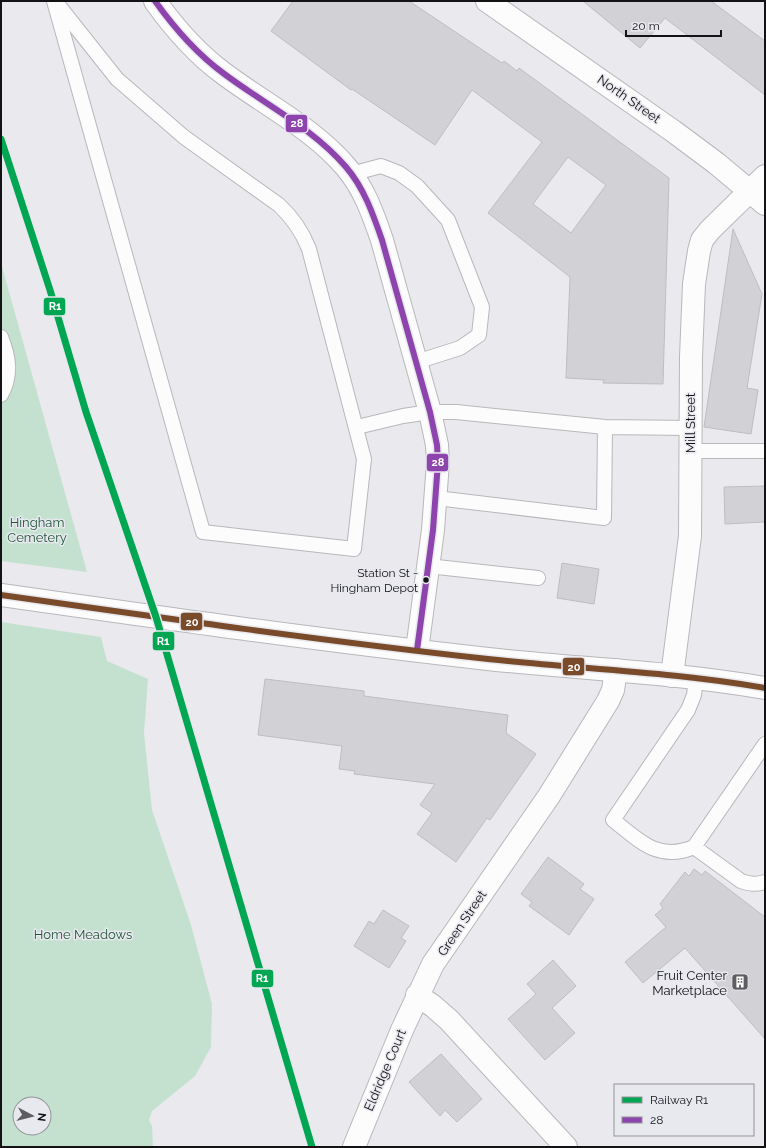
<svg xmlns="http://www.w3.org/2000/svg" width="766" height="1148" viewBox="0 0 766 1148" font-family="Raleway,sans-serif">
<style>
.green{fill:#c4e1d0;fill-rule:evenodd}
.building{fill:#d2d2d6;stroke:#bebec2;fill-rule:evenodd}
.lines{fill:none;stroke-linecap:round;stroke-linejoin:round}
.service-casing{stroke:#b8b8bb;stroke-width:16}
.minor-casing{stroke:#b8b8bb;stroke-width:24}
.secondary-casing{stroke:#b8b8bb;stroke-width:24}
.service{stroke:#fcfcfc;stroke-width:14}
.minor{stroke:#fcfcfc;stroke-width:22}
.secondary{stroke:#fcfcfc;stroke-width:22}
.bus-1-casing{stroke:#e8e8ef;stroke-width:9}
.bus-2-casing{stroke:#e8e8ef;stroke-width:9}
.bus-1{stroke:#8e44ad;stroke-width:6}
.bus-2{stroke:#7a4b2a;stroke-width:6}
.rail-1-casing{stroke:#e8e8ef;stroke-width:10}
.rail-1{stroke:#00a651;stroke-width:7}
.bus-dot{fill:#131315;stroke:#e8e8ef;stroke-width:1.5}
.labels{text-anchor:middle;dominant-baseline:central;stroke-width:3;stroke-linejoin:round;paint-order:stroke}
.bus-label{font-size:12px;fill:#131315;stroke:#e8e8ef;text-anchor:end}
.street-label{font-size:13px;fill:#131315;stroke:#e8e8ef}
.park-label{font-size:13px;fill:#205638;stroke:#e8e8ef}
.poi-label{font-size:13px;fill:#131315;stroke:#e8e8ef;text-anchor:end}
.line-badge{stroke:#e8e8ef;stroke-width:1.5}
.badge-label{font-size:11px;text-anchor:middle;font-weight:bold;fill:#fff}
</style>
<rect width="100%" height="100%" fill="#e9e9ee"/>
<!-- green -->
<path class="green" d="M1 263 87 572 1 561Z
M1 622 101 637 107 661 148 679 144 733 152 810 191 925 212 1004 211 1047 195 1076 152 1111 149 1120 152 1126 153 1147H1ZM20 1104H44V1128H20Z"/>
<!-- building -->
<path class="building" d="M293 1H409L502 63 504 61 517 71 519 68 669 178 663 384 603 383 604 380 566 378 570 277 488 213 542 142 472 90 435 145 352 89 351 90 271 31ZM568 157 606 185 571 233 533 204Z
M583 1H711L765 41V95L665 18 640 48Z
M733 229 762 294 747 388 758 390 751 434 704 427Z
M765 486V522L725 524 724 487Z
M562 563 599 569 594 604 557 598Z
M265 679 364 691V696L508 715 506 733 536 754 490 820 487 818 456 862 417 834 432 813 420 805 435 784 354 774 355 771 339 769 342 746 258 735Z
M548 857 584 884 580 889 594 899 569 935 529 906 532 902 521 894Z
M694 869 702 875 705 871 765 917V1039L685 948 643 983 625 962 666 927 655 915 663 908 660 904 685 872 689 876Z
M383 910 409 926 401 938 406 941 389 968 354 946 369 921 374 924Z
M553 960 576 986 552 1008 575 1033 545 1060 508 1019 536 994 527 984Z
M441 1054 482 1099 457 1122 445 1110 440 1116 409 1082Z"/>
<g class="lines">
<!-- service casing -->
<g class="service-casing">
<path id="service" d="M54 1 203 532 354 549 364 459 309 249C302 231 293 218 279 205L184 137 117 79 55 1
M351 174 381 166 399 173 417 186 448 220 482 307 479 335 460 348 416 362
M1 337C9 357 12 375 1 395
M357 427 403 416 430 412H456L605 427 690 428
M690 451H765
M436 498 604 518 605 427
M428 566 538 578
M696 679 694 695 688 710 613 820C640 841 658 862 694 847L765 744
M694 847 741 881C750 884 756 885 765 882"/>
</g>
<!-- minor casing -->
<g class="minor-casing">
<path id="minor" d="M155 1C175 29 196 53 223 73 264 104 313 128 346 167 364 188 373 214 382 240L430 412 437 445 438 462 433 530 417 650
M672 676 690 536 691 357 694 284 699 251 702 240 710 230 765 176
M417 995 433 1006 449 1020 566 1147
M354 1147 402 1030 433 964 549 796 608 701 613 690 616 670"/>
</g>
<!-- secondary casing -->
<g class="secondary-casing">
<path id="secondary" d="M487 1 673 131 716 163 765 204
M1 595C163 618 325 641 488 659 580 669 673 672 765 688"/>
</g>
<!-- service -->
<use href="#service" class="service"/>
<!-- minor -->
<use href="#minor" class="minor"/>
<!-- secondary -->
<use href="#secondary" class="secondary"/>
<!-- bus-1 casing -->
<g class="bus-1-casing">
<path id="bus-1" d="M155 1C175 29 196 53 223 73 264 104 313 128 346 167 364 188 373 214 382 240L430 412 437 445 438 462 433 530 417 650"/>
</g>
<!-- bus-2 casing -->
<g class="bus-2-casing">
<path id="bus-2" d="M1 595C163 618 325 641 488 659 580 669 673 672 765 688"/>
</g>
<!-- bus-1 -->
<use href="#bus-1" class="bus-1"/>
<!-- bus-2 -->
<use href="#bus-2" class="bus-2"/>
<!-- rail-1 casing -->
<g class="rail-1-casing">
<path id="rail-1" d="M1 139 50 290 86 412 156 617 312 1147"/>
</g>
<!-- rail-1 -->
<use href="#rail-1" class="rail-1"/>
</g>
<!-- icons -->
<defs>
<g id="building-square" transform="scale(0.9)"><rect x="-9" y="-9" width="18" height="18" rx="4" fill="#5e5e61" stroke="#e8e8ef"/><path d="M-4-6H4V6H1V3H-1V6H-4ZM-2.5-4.3h1.7v1.8h-1.7ZM.8-4.3h1.7v1.8H.8ZM-2.5-1h1.7V.8h-1.7ZM.8-1h1.7V.8H.8Z" fill="#fff"/></g>
</defs>
<g fill-rule="evenodd">
<use href="#building-square" x="740" y="982"/>
</g>
<!-- markers -->
<circle class="bus-dot" cx="426" cy="580" r="3.5"/>
<g class="labels">
<!-- bus labels -->
<g class="bus-label">
<text x="418" y="573">Station St -<tspan x="418" dy="15">Hingham Depot</tspan></text>
</g>
<!-- street labels -->
<g class="street-label">
<text transform="translate(629 99) rotate(35)">North Street</text>
<text transform="translate(690 423) rotate(-90)">Mill Street</text>
<text transform="translate(462 923) rotate(-56)">Green Street</text>
<text transform="translate(385 1070) rotate(-67)">Eldridge Court</text>
</g>
<!-- park labels -->
<g class="park-label">
<text x="37" y="522">Hingham<tspan x="37" dy="15">Cemetery</tspan></text>
<text x="83" y="934">Home Meadows</text>
</g>
<!-- poi labels -->
<g class="poi-label">
<text x="727" y="975">Fruit Center<tspan x="727" dy="15">Marketplace</tspan></text>
</g>
</g>
<g class="line-badge">
<rect x="285" y="114" width="23" height="19" rx="4" fill="#8e44ad"/>
<rect x="43" y="297" width="23" height="19" rx="4" fill="#00a651"/>
<rect x="426" y="453" width="23" height="19" rx="4" fill="#8e44ad"/>
<rect x="180" y="612" width="23" height="19" rx="4" fill="#7a4b2a"/>
<rect x="152" y="631" width="23" height="20" rx="4" fill="#00a651"/>
<rect x="562" y="657" width="23" height="19" rx="4" fill="#7a4b2a"/>
<rect x="251" y="969" width="23" height="19" rx="4" fill="#00a651"/>
</g>
<g class="badge-label">
<text x="297" y="127">28</text>
<text x="55" y="310">R1</text>
<text x="438" y="466">28</text>
<text x="192" y="626">20</text>
<text x="163" y="645">R1</text>
<text x="574" y="671">20</text>
<text x="262" y="982">R1</text>
</g>
<!-- border -->
<rect width="766" height="1148" fill="none" stroke="#131315" stroke-width="4"/>
<!-- legend -->
<rect x="614" y="1084" width="140" height="52" fill="#e8e8ef" stroke="#939398"/>
<rect x="622" y="1097" width="20" height="6" fill="#00a651" stroke="#939398"/>
<text x="650" y="1104" font-size="12" fill="#131315">Railway R1</text>
<rect x="622" y="1117" width="20" height="6" fill="#8e44ad" stroke="#939398"/>
<text x="650" y="1124" font-size="12" fill="#131315">28</text>
<!-- north arrow -->
<g transform="translate(32 1116) rotate(97)"><circle r="19" fill="#e8e8ef" stroke="#939398"/>
<path d="M0-3L7 15L0 10L-7 15Z" fill="#5e5e61"/>
<text y="-6" font-size="11" font-weight="bold" text-anchor="middle" fill="#131315">N</text>
</g>
<!-- scale -->
<path d="M626 30v6h95v-6" fill="none" stroke="#131315" stroke-width="2"/>
<text x="632" y="30" font-size="12" fill="#131315" stroke="#e8e8ef" stroke-width="3" paint-order="stroke">20 m</text>
</svg>
